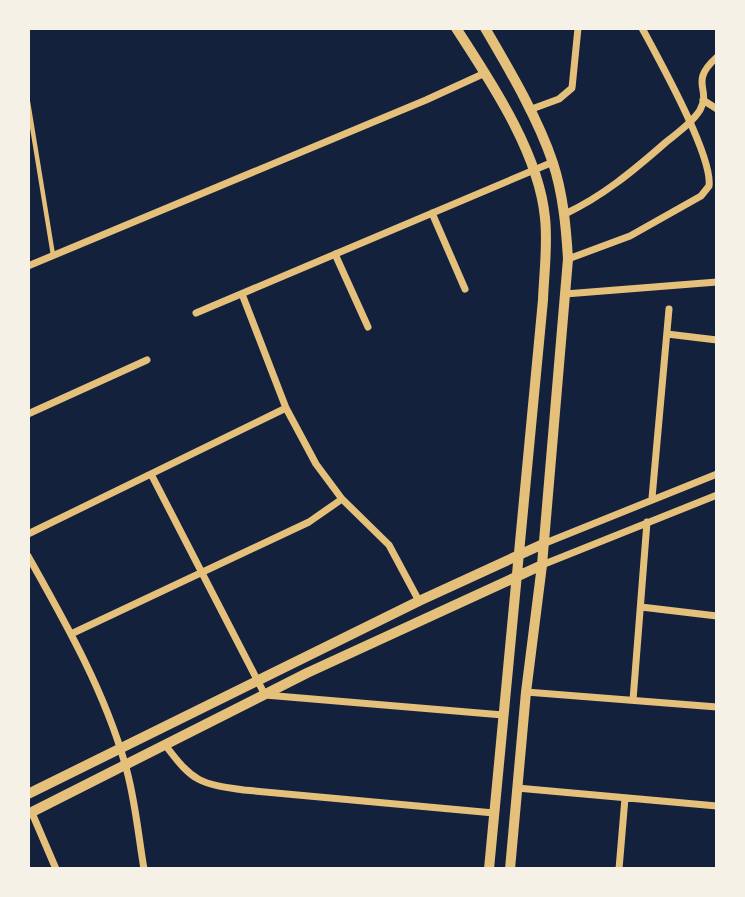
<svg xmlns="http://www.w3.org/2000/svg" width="745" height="897" viewBox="0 0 745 897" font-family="Inter,sans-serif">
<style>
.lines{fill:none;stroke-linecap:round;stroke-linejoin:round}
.service{stroke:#e5c07b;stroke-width:4.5}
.minor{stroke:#e5c07b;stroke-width:7}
.tertiary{stroke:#e5c07b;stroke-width:10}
</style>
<rect width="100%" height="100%" fill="#14213d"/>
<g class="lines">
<!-- service -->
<path class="service" d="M28 102 53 255"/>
<!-- minor -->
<path class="minor" d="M703 100 717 109
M529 110 559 99 572 88 578 28
M432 213 465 289
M565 214C603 196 633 171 665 143 677 133 692 123 700 110 712 88 688 83 717 57
M335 254 368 327
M568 259 630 236 701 196 709 186C713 156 658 58 642 28
M28 266 426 100 485 73
M242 294 286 408 316 464 342 499 389 545 419 601
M565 294 717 282
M196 313 553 162
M667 334 717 340
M28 414 147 360
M151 474 265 695 503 715
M652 498 669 309
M28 534 286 408
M543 544 717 474
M28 556C65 622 104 690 125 764 135 797 138 834 144 869
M542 565 717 495
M641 607 717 616
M71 634 309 522 342 499
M526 692 717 707
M633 700 647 522
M166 746C193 782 200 784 244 790L494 813
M517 788 717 806
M32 813 56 869
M619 869 625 798"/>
<!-- tertiary -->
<path class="tertiary" d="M456 28C491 82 539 153 545 218 548 245 544 273 543 300L489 869
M485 28C509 69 538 118 553 163 563 194 566 226 568 259L542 565 526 692 510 869
M28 794 419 601 543 544
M28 814 307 673 542 565"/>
</g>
<!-- border -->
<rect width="745" height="897" fill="none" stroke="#f6f1e7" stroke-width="60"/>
</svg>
